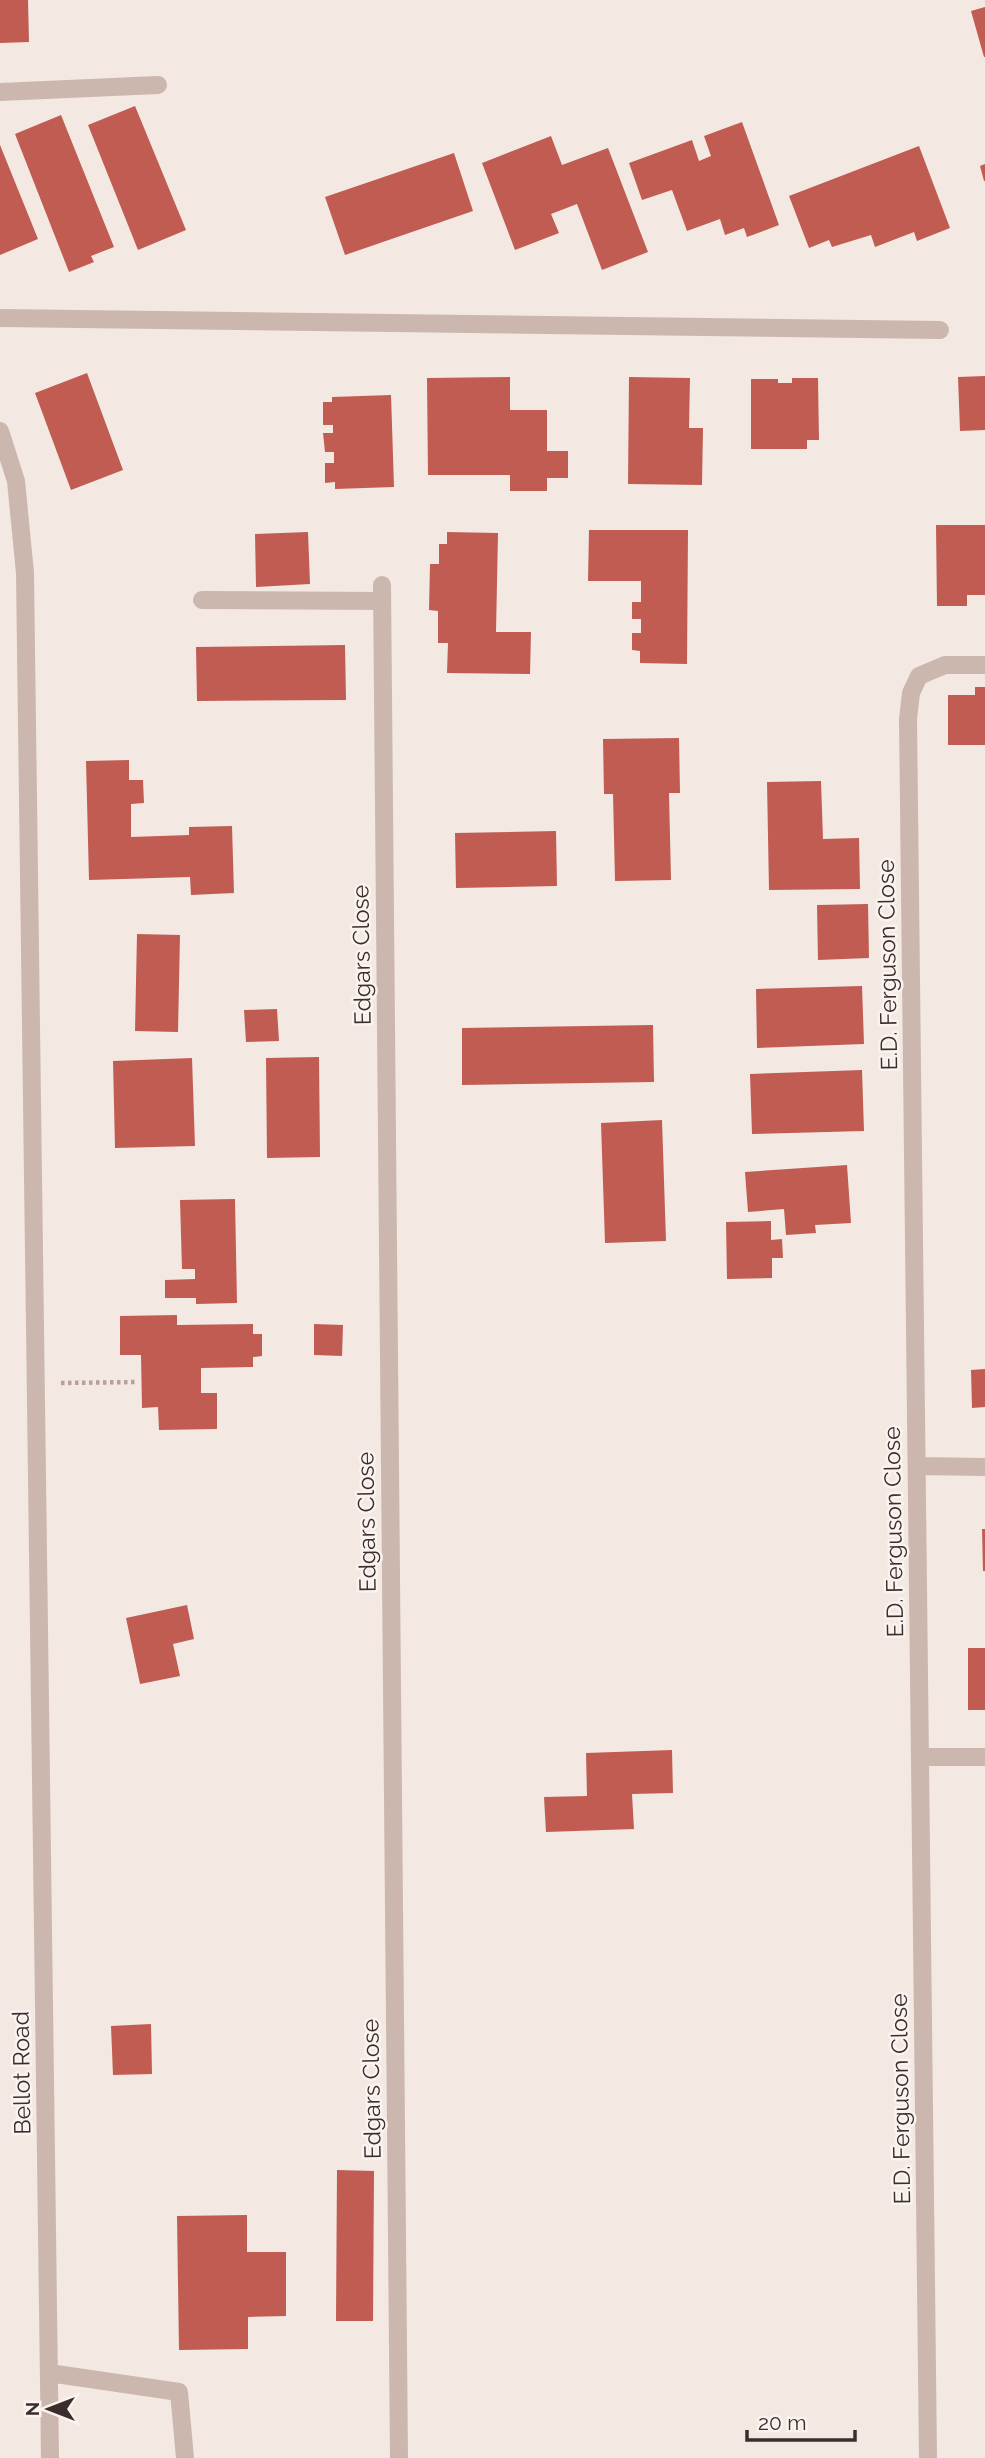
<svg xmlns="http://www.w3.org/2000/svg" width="985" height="2458" viewBox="0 0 985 2458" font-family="Raleway,sans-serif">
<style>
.building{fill:#c15c52}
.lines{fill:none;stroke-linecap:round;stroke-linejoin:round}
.path{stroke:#b7a198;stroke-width:4.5;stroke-dasharray:3.5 3.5;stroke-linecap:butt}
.minor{stroke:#cbb7ae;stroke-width:18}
.labels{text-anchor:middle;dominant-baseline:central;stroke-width:5;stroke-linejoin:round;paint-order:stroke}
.street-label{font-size:23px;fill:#3a2e2c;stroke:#faf3ef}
</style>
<rect width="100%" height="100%" fill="#f3e8e2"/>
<!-- building -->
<path class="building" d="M0 0H28L29 42 0 43Z
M985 7V57H984L971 11Z
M135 106 186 230 138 250 88 125Z
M61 115 114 247 91 256 94 262 69 272 15 134Z
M742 122 779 225 747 237 744 228 725 235 720 219 687 231 672 190 642 200 629 163 692 140 699 161 711 156 704 136Z
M551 136 562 165 608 148 648 252 602 270 577 204 551 214 559 233 515 250 482 163Z
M0 145 38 239 0 255Z
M919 146 950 228 917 241 914 232 875 247 871 235 832 247 829 240 809 248 789 196Z
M454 153 473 211 345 255 325 197Z
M985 164V181H984L980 166Z
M87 373 123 470 71 490 35 393Z
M985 376V430L960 431 958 377Z
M510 377V410H547V451H568V478H547V491H510V475H428L427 378Z
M629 377 690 378 689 428H703L702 485 628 484Z
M792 378H818L819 440H807V449H751V379H778V383H792Z
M391 395 394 487 335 489V482L325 483V463H334V452H325L323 433H333V425H323V402H332V397Z
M936 525H985V595H967V606H937Z
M589 530H688L687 664 640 663V651L632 650V633H641V619H632V602H641V581H588Z
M308 532 310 584 256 587 255 534Z
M447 532 498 533 496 632H531L530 674 447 673 448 643H438V611L429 610 430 564H439V544H447Z
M345 645 346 700 197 701 196 647Z
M975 687H985V745H948V695H975Z
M679 738 680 793H669L671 880 615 881 613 794H604L603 739Z
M129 760V780H143L144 803 131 804V837L189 835V827L232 826 234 893 191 895 190 877 89 880 86 761Z
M821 781 823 839 859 838 860 889 769 890 767 782Z
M556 831 557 886 456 888 455 833Z
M868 904 869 958 818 960 817 905Z
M137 934 180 935 178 1032 135 1031Z
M862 986 864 1044 757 1048 756 989Z
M277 1009 279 1041 246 1042 244 1010Z
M653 1025 654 1082 462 1085V1028Z
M319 1057 320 1157 267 1158 266 1058Z
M192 1058 195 1146 115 1148 113 1061Z
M862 1070 864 1131 752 1134 750 1074Z
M662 1120 666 1241 605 1243 601 1123Z
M847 1165 851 1223 815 1225 816 1233 786 1235 784 1209 748 1212 745 1172Z
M235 1199 237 1303 196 1304V1298H165V1280L195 1279V1269H182L180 1200Z
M771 1221V1240L782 1239 783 1258H772V1278L727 1279 726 1222Z
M177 1315V1325L253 1324V1334H262V1356L253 1357V1367L201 1368V1393H217V1429L159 1430 158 1407 142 1408 141 1355H120V1316Z
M314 1324 343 1325 342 1356 314 1355Z
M985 1369V1407L972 1408 971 1370Z
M982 1529H985V1571H983Z
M187 1605 194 1639 173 1644 180 1676 140 1684 126 1618Z
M968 1648H985V1710H968Z
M672 1750 673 1793 632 1794 634 1829 546 1832 544 1797 587 1796 586 1753Z
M151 2024 152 2074 113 2075 111 2026Z
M337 2170 374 2171 373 2321H336Z
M247 2215V2252H286V2316L248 2317V2349L179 2350 177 2216Z"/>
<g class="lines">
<!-- path -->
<path class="path" d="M61 1383 137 1382"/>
<!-- minor -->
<path class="minor" d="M0 92 158 85
M0 318 940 330
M0 431 16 481 25 573 50 2458
M382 585 399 2458
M202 600 382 601
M917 1466 985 1467
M920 1757H985
M49 2373 179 2392 185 2458
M928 2458 908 719 911 693 919 676 945 665H985"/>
</g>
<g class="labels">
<!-- street labels -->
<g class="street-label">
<text transform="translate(361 955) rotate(-91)">Edgars Close</text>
<text transform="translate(887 965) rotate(-91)">E.D. Ferguson Close</text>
<text transform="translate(366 1522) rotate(-91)">Edgars Close</text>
<text transform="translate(893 1532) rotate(-91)">E.D. Ferguson Close</text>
<text transform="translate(21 2073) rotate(-91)">Bellot Road</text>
<text transform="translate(371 2089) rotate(-91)">Edgars Close</text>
<text transform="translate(900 2099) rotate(-91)">E.D. Ferguson Close</text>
</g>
</g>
<!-- north arrow -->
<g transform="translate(49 2409) rotate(270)" stroke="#faf3ef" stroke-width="5" paint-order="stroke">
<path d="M0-5L12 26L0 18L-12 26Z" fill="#3a2e2c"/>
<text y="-10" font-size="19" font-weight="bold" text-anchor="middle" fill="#3a2e2c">N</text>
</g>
<!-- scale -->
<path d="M747 2430v10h108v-10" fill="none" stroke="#3a2e2c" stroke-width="3.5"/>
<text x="758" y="2430" font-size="21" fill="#3a2e2c" stroke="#faf3ef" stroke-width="5" paint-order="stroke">20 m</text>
</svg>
